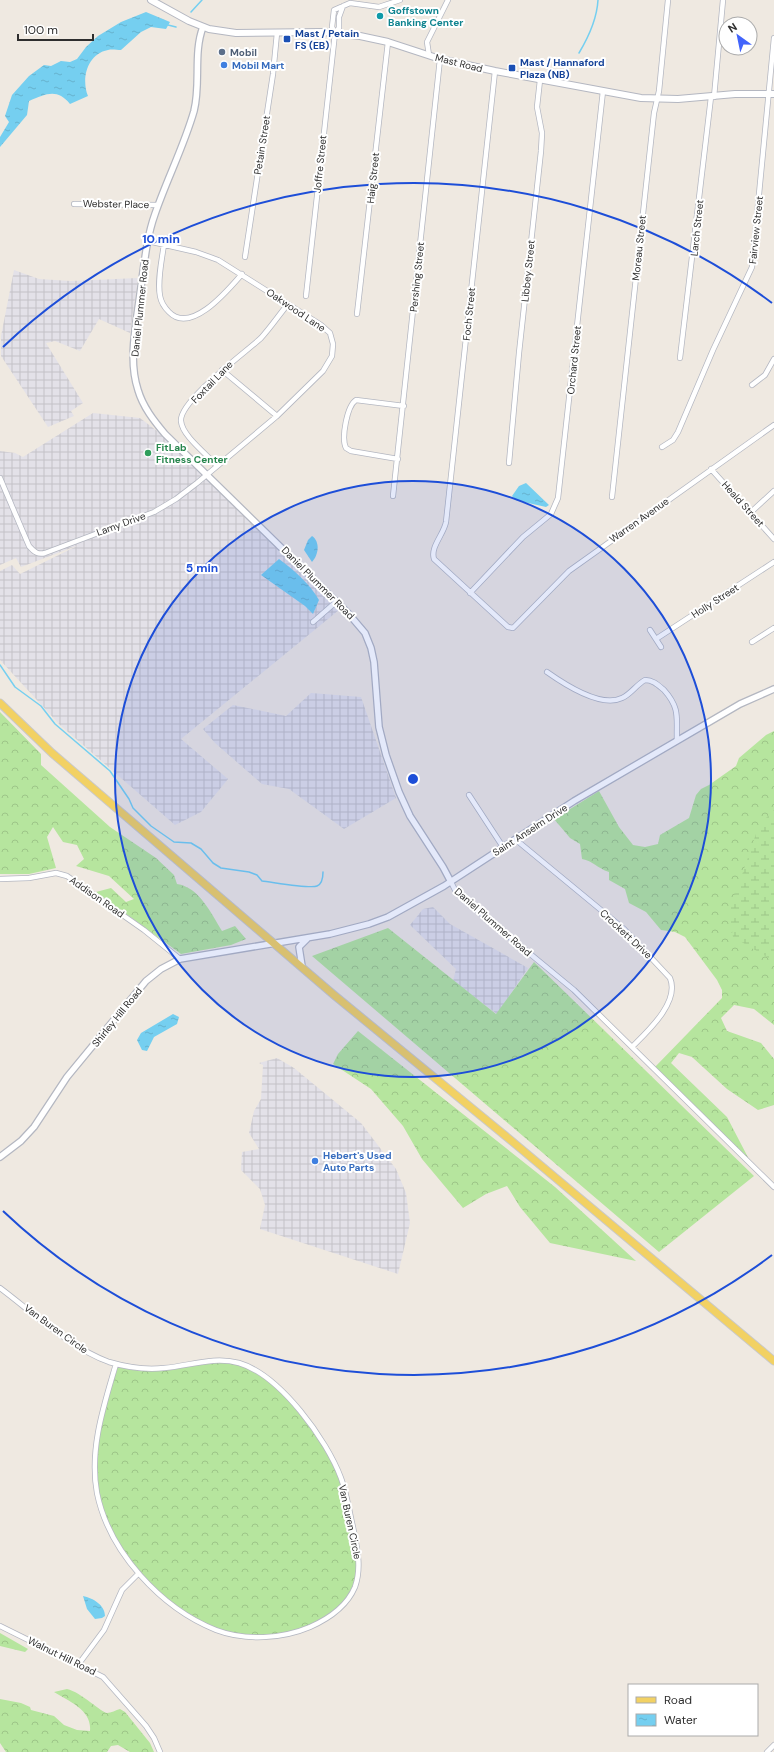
<svg xmlns="http://www.w3.org/2000/svg" width="774" height="1752" viewBox="0 0 774 1752" font-family="'DM Sans',sans-serif">
<style>
.industrial{fill:url(#industrial-grid)}
.forest{fill:url(#forest-crowns)}
.wetland{fill:url(#wetland-marsh)}
.water{fill:url(#water-ripples)}
.lines{fill:none;stroke-linecap:round;stroke-linejoin:round}
.stream{stroke:#75cff0;stroke-width:1.5}
.minor-casing{stroke:#b4b7c1;stroke-width:6}
.tertiary-casing{stroke:#b4b7c1;stroke-width:8}
.secondary-casing{stroke:#b4b7c1;stroke-width:8}
.primary-casing{stroke:#c9c9c9;stroke-width:9}
.minor{stroke:#fff;stroke-width:4.5}
.tertiary{stroke:#fff;stroke-width:5.5}
.secondary{stroke:#fff;stroke-width:6}
.primary{stroke:#f2d163;stroke-width:7}
.ring{fill:none;stroke:#1d4ed8;stroke-width:2}
.culture-dot{fill:#0f9aa8;stroke:#fff;stroke-width:1.5}
.transit-dot{fill:#1a4fb4;stroke:#fff;stroke-width:1.5}
.service-dot{fill:#5c6f8a;stroke:#fff;stroke-width:1.5}
.shop-dot{fill:#3f7fe0;stroke:#fff;stroke-width:1.5}
.leisure-dot{fill:#2e9e5b;stroke:#fff;stroke-width:1.5}
.labels{text-anchor:middle;dominant-baseline:central;stroke-width:4;stroke-linejoin:round;paint-order:stroke}
.culture-label{font-size:10px;font-weight:bold;fill:#0d838f;stroke:#fff;text-anchor:start}
.transit-label{font-size:10px;font-weight:bold;fill:#164399;stroke:#fff;text-anchor:start}
.service-label{font-size:10px;font-weight:bold;fill:#4e5e75;stroke:#fff;text-anchor:start}
.street-label{font-size:10px;fill:#2e2e2e;stroke:#fff}
.shop-label{font-size:10px;font-weight:bold;fill:#366cbe;stroke:#fff;text-anchor:start}
.leisure-label{font-size:10px;font-weight:bold;fill:#27864d;stroke:#fff;text-anchor:start}
.centre{fill:#1d4ed8;stroke:#fff;stroke-width:2}
.ring-label{font-size:12px;text-anchor:middle;font-weight:bold;fill:#1d4ed8;stroke:#fff;stroke-width:4;stroke-linejoin:round;paint-order:stroke}
</style>
<defs>
<pattern id="industrial-grid" width="8" height="8" patternUnits="userSpaceOnUse"><rect width="8" height="8" fill="#e3e1e8"/><path d="M0 4h8M4 0v8" fill="none" stroke="#c3c1c7"/></pattern>
<pattern id="forest-crowns" width="20" height="18" patternUnits="userSpaceOnUse"><rect width="20" height="18" fill="#b6e59e"/><path d="M2 6a3 3 0 1 1 6 0M12 15a3 3 0 1 1 6 0" fill="none" stroke="#9dc588"/></pattern>
<pattern id="wetland-marsh" width="20" height="14" patternUnits="userSpaceOnUse"><rect width="20" height="14" fill="#b6e59e"/><path d="M1 5h8M5 5V1M11 12h8M15 12V8" fill="none" stroke="#9dc588"/></pattern>
<pattern id="water-ripples" width="26" height="14" patternUnits="userSpaceOnUse"><rect width="26" height="14" fill="#75cff0"/><path d="M2 4q2-2 4 0t4 0M15 11q2-2 4 0t4 0" fill="none" stroke="#66b2ce"/></pattern>
</defs>
<rect width="100%" height="100%" fill="#efe9e1"/>
<!-- industrial -->
<path class="industrial" d="M14 270 39 279 71 281 138 278 130 333 99 319 80 351 55 341 46 343 83 403 71 411 74 416 48 427 1 356V336Z
M93 413 140 418 165 437 301 570 339 610 181 739 228 779 201 812 175 825 60 725 0 660V571L12 565 20 574 79 545 21 567 16 558 0 565V451L15 453 23 457Z
M311 693 361 697 396 798 344 829 289 789 262 784 215 743 203 729 233 705 286 716Z
M433 907 450 924 528 968 497 1014 453 981 456 969 410 925 423 909Z
M277 1058 294 1068 361 1123 396 1169 406 1193 410 1223 398 1274 260 1229 265 1205 260 1189 241 1170 242 1152 259 1149 249 1133 254 1111 261 1099 263 1065 259 1063Z"/>
<!-- forest -->
<path class="forest" d="M0 712 41 754V765L110 827 156 858 174 875 177 884C199 887 211 913 222 931L235 926 246 939 231 945 181 954 96 892 111 888 126 902 134 899 109 876 76 866 84 859 77 845 63 842 53 827 47 837 56 868 29 874H0Z
M774 731V1025L754 1009 734 1005 721 1018 727 1031 761 1043 774 1059V1105L758 1110 727 1089 692 1057 679 1053 671 1063 727 1117 753 1167 655 1067 722 998V990L717 980 685 937 675 932 661 930 646 912 629 903 625 889 609 880V872C597 868 593 861 582 859L580 844 570 838 554 819 599 791 619 827 633 845 645 847 658 844 660 835 689 818 696 795 701 789 709 785 736 766 739 758 766 735Z
M388 928 496 1014 534 962 754 1176 659 1252 312 956Z
M358 1031 555 1187 636 1261 550 1243 520 1207 507 1186 486 1194 463 1208 422 1159 403 1126 371 1089 333 1064 338 1054Z
M207 1361 242 1364 281 1390 321 1440 341 1478 359 1563 351 1596 324 1620 294 1632 253 1637 217 1630 185 1613 144 1580 122 1552 99 1502 95 1454 116 1364 145 1368Z
M0 1633 28 1649 25 1652 0 1646Z
M67 1689C81 1692 102 1713 107 1713 111 1713 116 1710 120 1709L125 1712 150 1743 154 1752H130L118 1745 111 1746 107 1752H6L0 1743V1699L21 1703 30 1707 31 1710 54 1716 64 1725 77 1730 90 1731C92 1710 70 1702 54 1692Z"/>
<!-- wetland -->
<path class="wetland" d="M774 810V961L733 937 729 913 759 825Z"/>
<!-- water -->
<path class="water" d="M146 12 170 22 166 29 151 27 141 32 121 50C117 50 112 49 108 50 87 54 81 79 88 96L70 104C57 88 46 94 29 101L27 115 0 147V137L9 122 5 116 12 95 29 76 44 65 51 66 61 61 70 62 77 59 86 47 98 36 121 22Z
M526 483 549 505 546 507 515 500 512 496 519 486Z
M312 536C321 542 318 556 312 562L304 550 308 540Z
M279 559C295 571 309 583 319 600L313 614 305 606 261 575Z
M173 1014 179 1017 177 1024 154 1037 147 1051 142 1050 137 1040 141 1033Z
M83 1596C93 1598 105 1605 105 1616L102 1618 95 1619 87 1609Z"/>
<g class="lines">
<!-- stream -->
<path class="stream" d="M191 12 202 0
M168 25 176 27
M579 53C588 38 597 18 598 0
M0 665 15 687 41 706 55 724 110 771 129 799 133 808 151 826 174 842 191 843 201 849 213 863 221 868 249 872 257 875 262 881C272 882 310 889 317 886 322 884 323 878 323 872"/>
<!-- minor casing -->
<g class="minor-casing">
<path id="minor" d="M335 33 332 27 334 10 350 3 379 7 400 0
M335 33 339 28V17L343 6
M429 55 427 42 448 0
M495 71 446 522C444 534 430 547 434 559L508 627 513 628 569 571 774 425
M714 97 723 0
M74 204 158 205
M164 244C162 260 157 280 160 296 161 302 165 308 169 312 191 335 228 290 242 274
M245 257 273 74 277 33
M306 296 335 33
M357 314 388 42
M680 358 711 97
M222 370 277 416
M752 385 765 375 774 359
M662 447 673 440 678 432 713 350 752 267 774 38
M398 459 351 451 346 448C341 438 347 406 356 400L404 406
M509 463 519 353 541 151 542 133 537 107 540 80
M217 466C208 455 182 436 181 421 179 401 246 352 261 338 271 327 279 315 288 304
M711 469 774 539
M0 478 29 546C34 552 38 555 45 553L154 512 176 499 197 483 277 416 323 371 332 356 333 344 330 333 321 325 218 260 196 252 148 241
M393 496 440 59
M612 497 654 113 659 91 668 0
M750 513 774 491
M470 593 523 537 551 514 558 498 603 91
M313 622 337 601
M650 630 661 647
M656 639 774 562
M752 642 774 628
M547 672C564 684 601 708 622 698 631 694 636 685 645 680 653 680 658 685 664 690 681 709 676 719 677 741
M469 795 503 847
M515 839 624 929 670 978C680 1002 648 1031 632 1047
M0 879 29 878 56 873 67 876 144 930 180 959
M451 882 455 890 467 902 574 990 774 1187
M0 1288C32 1312 72 1349 109 1362 126 1367 146 1370 164 1368 190 1366 213 1356 239 1363 280 1375 327 1440 341 1478 347 1494 349 1511 353 1527 357 1548 362 1567 355 1587 347 1606 328 1619 310 1627 282 1639 245 1641 216 1630 161 1608 109 1552 97 1493 89 1449 104 1405 116 1364
M0 1626 103 1677 146 1726 154 1738 160 1752
M78 1665 104 1630 122 1590 138 1574
M767 1752 774 1745"/>
</g>
<!-- tertiary casing -->
<g class="tertiary-casing">
<path id="tertiary" d="M203 27C193 53 201 84 194 111 184 146 167 179 155 214 146 239 144 267 140 294 136 325 128 360 138 390 143 407 154 421 165 434L348 613 365 633 371 648 374 662 379 727 386 755 399 792 410 816 443 867 451 882
M302 966 299 947 307 939
M0 1157 21 1141 34 1127 67 1077 146 981 161 969 180 959 330 934 369 924 388 917 444 886 574 801 740 704 774 689"/>
</g>
<!-- secondary casing -->
<g class="secondary-casing">
<path id="secondary" d="M151 0 189 21 209 29 236 33 323 32 360 36 388 42 440 59 495 71 641 98 678 99 735 94H774"/>
</g>
<!-- primary casing -->
<g class="primary-casing">
<path id="primary" d="M0 703 52 753 334 995 508 1138 774 1361"/>
</g>
<!-- minor -->
<use href="#minor" class="minor"/>
<!-- tertiary -->
<use href="#tertiary" class="tertiary"/>
<!-- secondary -->
<use href="#secondary" class="secondary"/>
<!-- primary -->
<use href="#primary" class="primary"/>
</g>
<!-- distance rings -->
<circle cx="413" cy="779" r="298" fill="#1d4ed8" fill-opacity=".12"/>
<g class="ring">
<circle cx="413" cy="779" r="298"/>
<path d="M772 1255A596 596 0 0 1 3 1211M3 347A596 596 0 0 1 772 303"/>
</g>
<!-- markers -->
<circle class="culture-dot" cx="380" cy="16" r="4"/>
<g class="transit-dot">
<rect x="283" y="35" width="8" height="8" rx="2"/>
<rect x="508" y="64" width="8" height="8" rx="2"/>
</g>
<circle class="service-dot" cx="222" cy="52" r="4"/>
<g class="shop-dot">
<circle cx="224" cy="65" r="4"/>
<circle cx="315" cy="1161" r="4"/>
</g>
<circle class="leisure-dot" cx="148" cy="453" r="4"/>
<g class="labels">
<!-- culture labels -->
<g class="culture-label">
<text x="388" y="10">Goffstown<tspan x="388" dy="12">Banking Center</tspan></text>
</g>
<!-- transit labels -->
<g class="transit-label">
<text x="295" y="33">Mast / Petain<tspan x="295" dy="12">FS (EB)</tspan></text>
<text x="520" y="62">Mast / Hannaford<tspan x="520" dy="12">Plaza (NB)</tspan></text>
</g>
<!-- service labels -->
<g class="service-label">
<text x="230" y="52">Mobil</text>
</g>
<!-- street labels -->
<g class="street-label">
<text transform="translate(459 63) rotate(14)">Mast Road</text>
<text transform="translate(262 145) rotate(-81)">Petain Street</text>
<text transform="translate(320 164) rotate(-84)">Joffre Street</text>
<text transform="translate(373 178) rotate(-84)">Haig Street</text>
<text transform="translate(116 204) rotate(1)">Webster Place</text>
<text transform="translate(697 228) rotate(-84)">Larch Street</text>
<text transform="translate(756 230) rotate(-84)">Fairview Street</text>
<text transform="translate(639 248) rotate(-84)">Moreau Street</text>
<text transform="translate(528 271) rotate(-84)">Libbey Street</text>
<text transform="translate(417 277) rotate(-84)">Pershing Street</text>
<text transform="translate(140 308) rotate(-84)">Daniel Plummer Road</text>
<text transform="translate(296 310) rotate(34)">Oakwood Lane</text>
<text transform="translate(469 314) rotate(-84)">Foch Street</text>
<text transform="translate(574 360) rotate(-84)">Orchard Street</text>
<text transform="translate(212 382) rotate(-46)">Foxtail Lane</text>
<text transform="translate(743 504) rotate(48)">Heald Street</text>
<text transform="translate(639 520) rotate(-35)">Warren Avenue</text>
<text transform="translate(121 524) rotate(-20)">Lamy Drive</text>
<text transform="translate(318 583) rotate(45)">Daniel Plummer Road</text>
<text transform="translate(715 601) rotate(-33)">Holly Street</text>
<text transform="translate(530 830) rotate(-33)">Saint Anselm Drive</text>
<text transform="translate(97 897) rotate(35)">Addison Road</text>
<text transform="translate(493 922) rotate(41)">Daniel Plummer Road</text>
<text transform="translate(626 934) rotate(43)">Crockett Drive</text>
<text transform="translate(117 1017) rotate(-51)">Shirley Hill Road</text>
<text transform="translate(56 1329) rotate(36)">Van Buren Circle</text>
<text transform="translate(350 1522) rotate(78)">Van Buren Circle</text>
<text transform="translate(62 1656) rotate(26)">Walnut Hill Road</text>
</g>
<!-- shop labels -->
<g class="shop-label">
<text x="232" y="65">Mobil Mart</text>
<text x="323" y="1155">Hebert's Used<tspan x="323" dy="12">Auto Parts</tspan></text>
</g>
<!-- leisure labels -->
<g class="leisure-label">
<text x="156" y="447">FitLab<tspan x="156" dy="12">Fitness Center</tspan></text>
</g>
</g>
<circle cx="413" cy="779" r="6" class="centre"/>
<g class="ring-label">
<text x="161" y="243">10 min</text>
<text x="202" y="572">5 min</text>
</g>
<!-- legend -->
<rect x="628" y="1684" width="130" height="52" fill="#ffffff" stroke="#ababab"/>
<rect x="636" y="1697" width="20" height="6" fill="#f2d163" stroke="#ababab"/>
<text x="664" y="1704" font-size="12" fill="#2e2e2e">Road</text>
<rect x="636" y="1714" width="20" height="12" fill="url(#water-ripples)" stroke="#ababab"/>
<text x="664" y="1724" font-size="12" fill="#2e2e2e">Water</text>
<!-- north arrow -->
<g transform="translate(738 36) rotate(327)"><circle r="19" fill="#ffffff" stroke="#ababab"/>
<path d="M0-3L7 15L0 10L-7 15Z" fill="#4264fb"/>
<text y="-6" font-size="11" font-weight="bold" text-anchor="middle" fill="#2e2e2e">N</text>
</g>
<!-- scale -->
<path d="M18 34v6h75v-6" fill="none" stroke="#2e2e2e" stroke-width="2"/>
<text x="24" y="34" font-size="12" fill="#2e2e2e" stroke="#ffffff" stroke-width="3" paint-order="stroke">100 m</text>
</svg>
